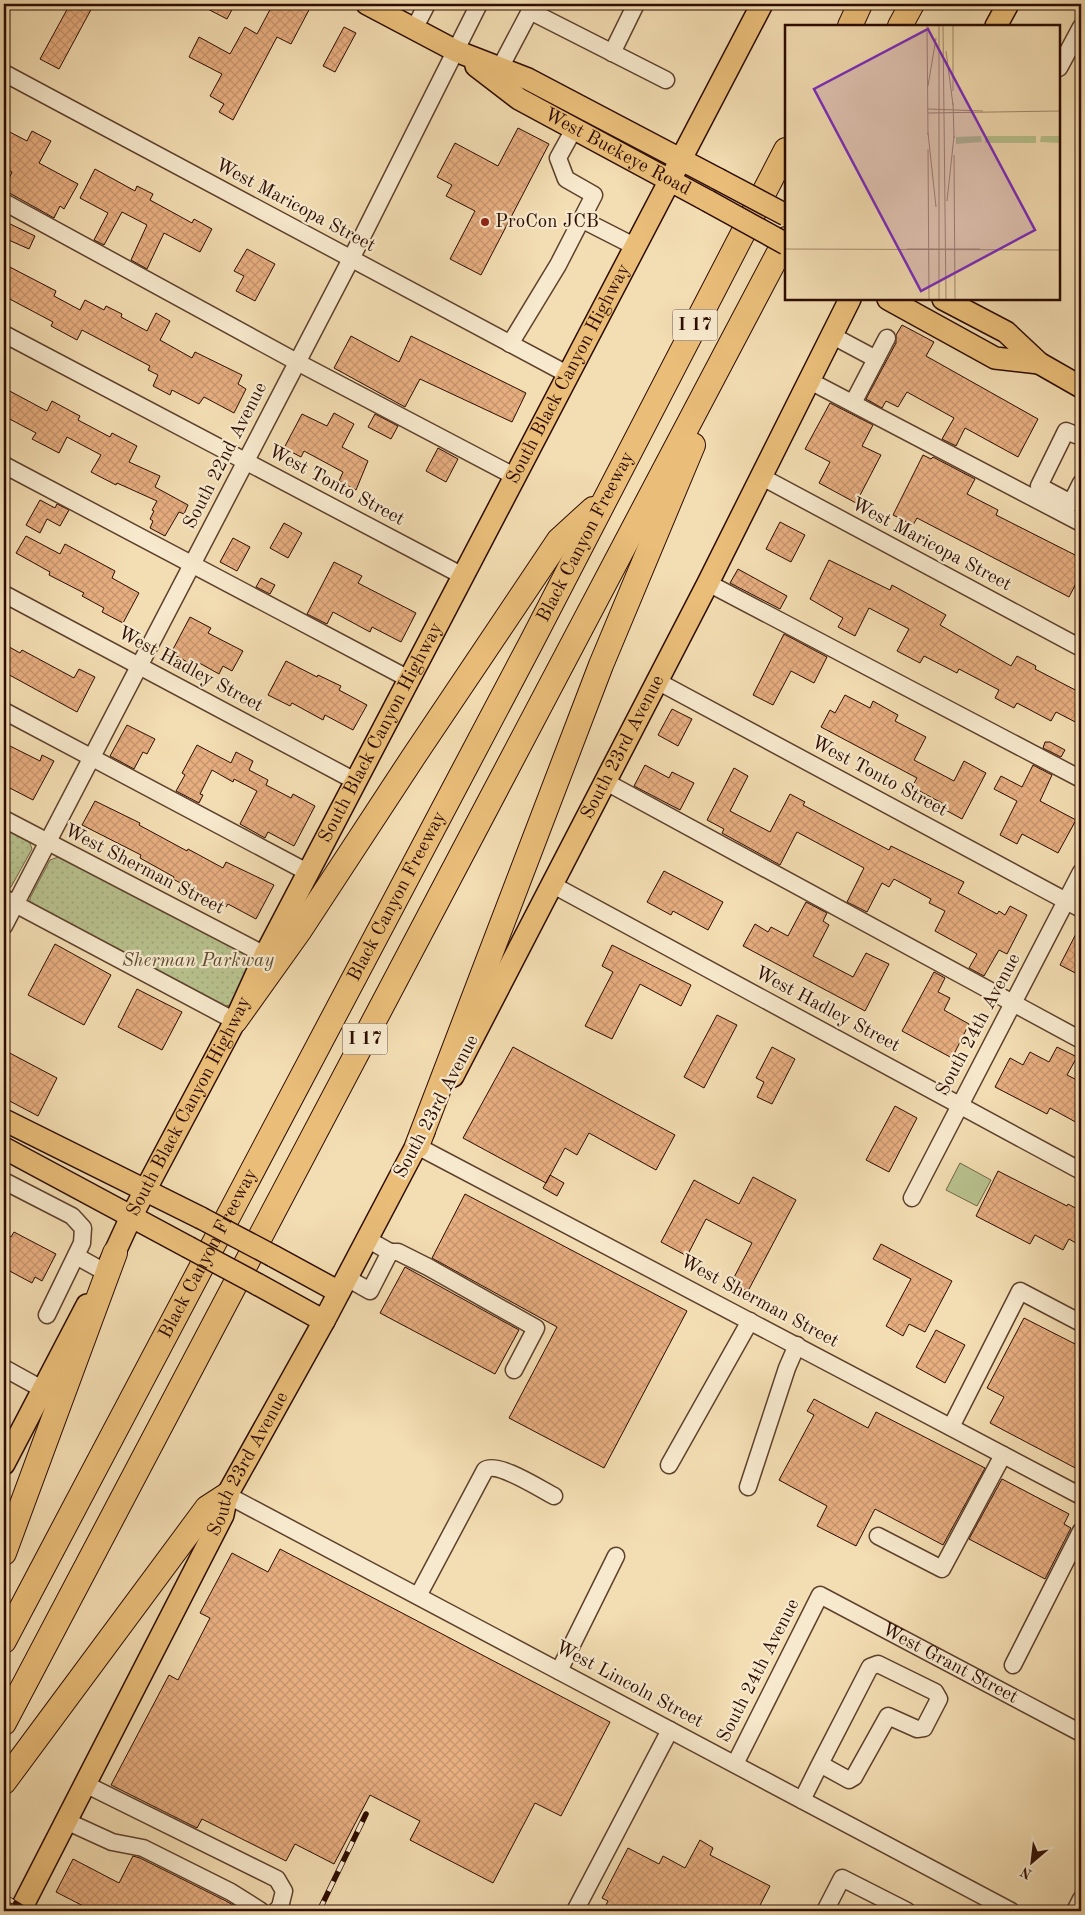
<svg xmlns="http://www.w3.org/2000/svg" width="1085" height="1915" viewBox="0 0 1085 1915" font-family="'Old Standard TT',serif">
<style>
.park{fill:url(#park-dots);stroke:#726748}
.garden{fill:#b8c28e;stroke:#726748}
.building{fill:url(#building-cross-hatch);stroke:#2d0c01}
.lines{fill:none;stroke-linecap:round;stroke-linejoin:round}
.minor-casing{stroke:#5e402d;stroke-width:19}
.major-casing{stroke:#2d0c01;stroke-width:24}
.highway-casing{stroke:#2d0c01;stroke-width:26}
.minor{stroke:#f7e9cd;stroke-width:16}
.major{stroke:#eabe79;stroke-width:21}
.highway{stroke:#eabe79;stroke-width:24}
.rail-casing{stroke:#2d0c01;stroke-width:5.5}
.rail{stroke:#f7e9cd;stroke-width:4;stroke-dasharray:11;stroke-linecap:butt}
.major-bridge-casing{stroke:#2d0c01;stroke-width:24;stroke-linecap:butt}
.major-bridge{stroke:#eabe79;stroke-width:21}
.poi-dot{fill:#8f2418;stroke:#f7e9cd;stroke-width:2}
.labels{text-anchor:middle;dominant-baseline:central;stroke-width:4.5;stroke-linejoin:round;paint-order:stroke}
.shield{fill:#f7e9cd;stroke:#6a4e3e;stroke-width:1}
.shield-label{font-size:18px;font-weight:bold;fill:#2d0c01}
.street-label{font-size:19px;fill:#2d0c01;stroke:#f7e9cd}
.poi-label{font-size:19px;fill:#2d0c01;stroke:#f7e9cd;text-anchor:start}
.park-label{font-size:19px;font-style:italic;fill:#5e4c32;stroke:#f7e9cd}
.inset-road{fill:none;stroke:#a4896b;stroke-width:1}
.view{fill:#7b2cbf;fill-opacity:0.15;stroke:#7b2cbf;stroke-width:2.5}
.inset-edge{fill:none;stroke:#2d0c01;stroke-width:2.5}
</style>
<defs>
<pattern id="park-dots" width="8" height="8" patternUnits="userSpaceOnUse" patternTransform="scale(1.25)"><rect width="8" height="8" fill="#b8c28e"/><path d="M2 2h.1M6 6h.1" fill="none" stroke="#9ea679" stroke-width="1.8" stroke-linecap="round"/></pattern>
<pattern id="building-cross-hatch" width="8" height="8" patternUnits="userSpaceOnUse" patternTransform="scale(1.25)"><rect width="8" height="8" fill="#e7ae80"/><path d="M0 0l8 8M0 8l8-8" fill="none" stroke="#c6946d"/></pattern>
</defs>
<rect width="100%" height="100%" fill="#f3ddb2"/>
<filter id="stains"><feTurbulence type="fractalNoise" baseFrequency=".004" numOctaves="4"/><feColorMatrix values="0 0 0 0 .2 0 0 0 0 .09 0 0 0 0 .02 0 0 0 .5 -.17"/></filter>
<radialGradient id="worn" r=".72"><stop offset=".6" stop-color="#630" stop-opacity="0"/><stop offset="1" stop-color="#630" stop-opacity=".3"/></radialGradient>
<!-- park -->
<path class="park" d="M4 825 28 838 32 849 11 887 6 891H4Z
M61 856 246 954 252 960V965L230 1005 222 1007 30 904V898L50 860Z"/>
<!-- garden -->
<path class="garden" d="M960 1163 991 1180 977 1206 946 1190Z"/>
<!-- building -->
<path class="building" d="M70 4H94L59 69 40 59Z
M198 4H235L227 19Z
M273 4H301L310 8 291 44 277 37 233 120 219 112 224 104 210 96 222 74 189 57 199 37 230 54 245 27 257 34Z
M344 27 356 33 335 72 323 66Z
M518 128 549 144 481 275 450 259 475 211 446 196 452 185 437 177 455 143 498 166Z
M4 129 27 141 32 131 51 141 39 163 78 184 64 209 60 206 54 218 4 190 12 172 4 168Z
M95 169 135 191 137 186 153 194 150 200 192 223 194 219 212 229 200 252 164 233 147 269 131 260 147 225 122 212 104 245 94 240 108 213 80 198Z
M4 221 35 236 29 249 4 238Z
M247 249 275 264 255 301 236 291 244 276 234 271Z
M4 264 56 291 54 296 80 310 85 300 104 310 106 306 122 314 121 317 147 331 156 313 170 321 160 340 192 358 195 352 242 375 238 384 246 389 234 413 204 397 199 404 172 390 170 395 153 386 158 375 148 370 150 366 82 330 77 340 51 326 53 322 4 296Z
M902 325 934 342 926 356 1038 419 1018 457 965 428 956 446 942 439 954 418 907 392 898 407 886 401 882 408 866 399 896 343V335Z
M351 336 399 362 411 336 526 393 512 422 420 379 405 407 334 368Z
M4 388 47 411 52 401 80 416 78 420 110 437 112 433 137 446 129 462 160 476 155 487 188 505 184 514 179 512 165 536 150 528 153 521 150 519 154 511 152 510 157 501 117 483 116 485 91 472 101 455 67 437 59 453 32 439 36 433 4 416Z
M830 403 873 425 862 446 881 455 856 503 819 483 830 462 805 449Z
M334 413 354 424 342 447 368 461 356 490 339 481 343 472 304 451 301 457 284 448 302 414 327 426Z
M375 414 398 426 391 439 368 427Z
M438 448 458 459 446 482 426 471Z
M923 455 931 459 933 457 975 479 967 494 998 510 996 515 1081 558V574L1069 597 917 518 913 525 893 515Z
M40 500 55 508 57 504 69 510 60 526 47 519 40 533 26 525Z
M780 522 805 535 791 562 766 549Z
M284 523 302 533 288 558 270 548Z
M26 536 60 554 65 544 115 571 112 578 139 593 123 623 102 612 104 608 82 596 84 593 49 575 50 572 16 553Z
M233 538 250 547 237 571 220 562Z
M829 560 890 590 892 585 946 615 940 625 1011 666 1017 656 1036 666 1035 669 1081 693V725L1056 712 1051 721 1017 703 1014 708 995 698 999 690 959 669 957 673 924 656 920 663 897 651 909 629 869 608 855 636 838 627 843 618 810 599Z
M334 562 362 576 358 583 416 613 401 642 372 627 370 632 333 612 327 624 307 614Z
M738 569 787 596 780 609 730 583Z
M261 578 275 585 270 594 256 587Z
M190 617 211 628 208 633 243 651 232 671 223 666 219 674 194 660 191 664 171 653Z
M784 634 827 657 814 683 791 671 773 705 753 695Z
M4 644 20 653 22 650 74 678 79 669 95 677 77 712 4 672Z
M286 661 317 677 318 675 341 686 339 690 367 705 353 730 325 715 323 720 292 703 290 706 268 695Z
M845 695 870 708 873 701 898 715 895 721 926 737 914 760 954 781 964 761 986 773 962 819 940 807 942 803 912 787 917 778 821 727 830 710 835 713Z
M672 709 692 719 678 746 658 735Z
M127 725 155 739 147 754 143 752 134 769 110 756Z
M1045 742H1050L1065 750 1061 757 1043 748Z
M4 743 40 761 42 755 54 761 33 800 4 785Z
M197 745 231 763 236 752 253 761 249 770 268 780 266 785 291 798 293 794 315 806 294 846 268 832 265 838 240 824 257 791 234 779 233 782 212 770 200 794 203 795 199 803 176 791 185 775 182 773Z
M645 765 669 778 672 772 694 783 680 810 634 786Z
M1033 765 1052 775 1040 801 1076 820 1058 853 1022 834 1017 844 1000 835 1017 801 994 789 1001 776 1022 787Z
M734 768 748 776 730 811 770 832 790 794 805 802 803 805 889 850 891 846 964 882 958 893 997 914 999 911 1005 915 1010 906 1027 915 1007 954 999 950 984 976 969 968 977 954 935 931 945 911 929 903 931 899 894 879 889 887 882 883 867 912 847 902 864 868 797 832 780 865 722 833 724 829 707 820Z
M95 801 140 823 139 825 187 851 188 849 223 868 226 862 274 885 256 919 228 904 226 907 173 879 174 877 140 858 141 855 82 825Z
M664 871 723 902 708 930 673 911 671 915 647 902Z
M806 902 827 913 823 921 829 925 813 956 853 977 866 953 889 964 865 1011 743 946 755 924 768 932 771 927 788 936Z
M1081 924V976L1060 965Z
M55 944 111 975 84 1025 28 995Z
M612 945 691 985 681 1006 640 984 612 1039 585 1026 613 972 602 966Z
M934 972 945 978 938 992 950 998 944 1010 969 1024 952 1058 902 1031Z
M137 989 182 1012 162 1050 118 1027Z
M717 1015 737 1025 704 1088 684 1077Z
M513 1047 675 1135 656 1170 589 1133 577 1155 565 1148 546 1183 463 1138Z
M772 1047 795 1059 772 1104 757 1097 764 1082 756 1078Z
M1057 1047 1077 1057 1067 1075 1081 1082V1125L1050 1108 1047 1114 995 1087 1010 1058 1023 1065 1030 1052 1049 1062Z
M4 1050 57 1078 38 1116 4 1098Z
M895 1106 917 1118 889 1172 866 1160Z
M998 1171 1067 1206 1068 1204 1081 1211V1246L1069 1239 1063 1250 1035 1235 1030 1244 976 1216Z
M550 1175 564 1183 557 1196 543 1188Z
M753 1177 796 1200 748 1291 731 1283 752 1243 706 1219 687 1256 661 1242 694 1180 739 1204Z
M465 1194 687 1311 604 1468 509 1418 557 1327 432 1258Z
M14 1232 56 1254 42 1281 35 1277 32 1283 4 1268V1233L11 1237Z
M881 1244 952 1281 925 1332 909 1324 903 1336 886 1326 911 1279 873 1259Z
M405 1267 519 1330 495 1374 380 1313Z
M1024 1318 1081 1347V1471L990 1423 1004 1397 987 1388Z
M936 1330 965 1345 945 1383 916 1367Z
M814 1399 868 1428 876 1412 985 1468 943 1545 875 1509 856 1546 817 1526 827 1506 779 1480 814 1415 807 1411Z
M1002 1479 1069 1514 1064 1524 1071 1528 1045 1579 969 1539Z
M280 1549 610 1722 561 1816 535 1803 493 1883 410 1840 420 1821 370 1795 334 1864 295 1844 286 1861 202 1819 197 1828 111 1785 169 1675 178 1680 210 1618 200 1613 232 1553 268 1572Z
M700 1840 713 1848 710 1855 770 1886 757 1911H603L608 1901 602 1898 628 1848 659 1864 663 1856 685 1868Z
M133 1856 140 1858 226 1901 243 1911H93L56 1892 73 1859 119 1883Z"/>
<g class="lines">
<!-- minor casing -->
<g class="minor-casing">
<g id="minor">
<path d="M414 29 427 4"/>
<path d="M612 53 636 4"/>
<path d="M500 68 530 11 666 80"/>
<path d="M1059 68 1081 27"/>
<path d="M4 73 567 374"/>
<path d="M4 202 297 362 514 476"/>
<path d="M581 219 634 246"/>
<path d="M4 334 463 576"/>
<path d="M831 335 876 359"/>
<path d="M510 344 558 265 594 195 566 179 558 158 574 129"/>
<path d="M808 380 1081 523"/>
<path d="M853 403 887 338"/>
<path d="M1081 437 1066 431 1039 486 1071 503 1081 483"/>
<path d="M4 465 409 679"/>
<path d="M762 477 1081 648"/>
<path d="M708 583 1081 779"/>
<path d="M4 594 357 782"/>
<path d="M657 681 1081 909"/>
<path d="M4 711 309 873"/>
<path d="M606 782 1081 1040"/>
<path d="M4 819 265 955"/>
<path d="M553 885 1081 1171"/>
<path d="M4 898 235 1021"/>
<path d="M4 926 351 259 479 4"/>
<path d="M417 1146 1081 1496"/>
<path d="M4 1181 72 1216 83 1228 82 1243 47 1315"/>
<path d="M912 1198 1081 872"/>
<path d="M390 1252H398L428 1267 536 1328 514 1370"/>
<path d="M76 1256 105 1272"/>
<path d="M347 1278 370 1291 390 1252 367 1239"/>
<path d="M4 1368 42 1389"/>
<path d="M951 1427 1020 1291 1081 1323"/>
<path d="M669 1465 750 1321"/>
<path d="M748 1487 787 1368 797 1345"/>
<path d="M227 1495 1011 1911"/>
<path d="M878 1536 942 1569 1003 1455"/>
<path d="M418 1596 485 1470C497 1461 540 1489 554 1496"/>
<path d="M1013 1665 1081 1531"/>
<path d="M559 1671 616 1556"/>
<path id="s1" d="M735 1764 820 1595 1081 1733"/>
<path d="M85 1784 277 1879 284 1891 280 1907 276 1911"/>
<path d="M802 1800 820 1764 870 1667 878 1664 935 1692 939 1699 924 1728 917 1729 888 1716 854 1777 849 1780 820 1764"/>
<path d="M66 1821 112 1842 143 1848 231 1892 261 1911"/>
<path d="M575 1911 670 1730"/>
<path d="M825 1911 842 1878 907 1911"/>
<path d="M1075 1911 1081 1899"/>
</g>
</g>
<!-- major casing -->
<g class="major-casing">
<g id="major">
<path d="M367 4 456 51 528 79 718 179"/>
<path d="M996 26 1008 4"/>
<path id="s2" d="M476 66 519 99 708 201"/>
<path d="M888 299 995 358 1039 363"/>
<path d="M943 299 1006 332 1039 363 1081 387"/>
<path id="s3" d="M453 1076 708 583 850 299"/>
<path d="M4 1120 201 1218"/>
<path d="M4 1148 188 1247"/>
<path d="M273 1256 339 1292"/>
<path id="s4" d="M108 1267 131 1217 235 1021 265 955 762 4"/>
<path d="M257 1284 324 1321"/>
<path d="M4 1464 87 1305"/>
<path id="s5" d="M20 1911 223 1515 227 1495 324 1321 424 1131"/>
</g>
</g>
<!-- highway casing -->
<g class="highway-casing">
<g id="highway">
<path d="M850 26 860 4"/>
<path d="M900 26 912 4"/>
<path d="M235 1021 300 930 414 756 559 540 593 509"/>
<path d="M417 1146 601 665 693 445"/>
<path d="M4 1553 115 1253"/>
<path id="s6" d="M4 1641 531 643 786 150"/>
<path d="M4 1723 786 239"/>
<path d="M4 1782 207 1508 227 1495"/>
</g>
</g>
<!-- minor -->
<use href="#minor" class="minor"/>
<!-- major -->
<use href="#major" class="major"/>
<!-- highway -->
<use href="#highway" class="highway"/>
<!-- rail casing -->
<g class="rail-casing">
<path id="rail" d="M4 1896 28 1911
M319 1911 366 1814"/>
</g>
<!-- rail -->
<use href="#rail" class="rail"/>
<!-- major-bridge casing -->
<g class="major-bridge-casing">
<path id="major-bridge" d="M718 179 786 215
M708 201 786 244
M201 1218 273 1256
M188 1247 257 1284"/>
</g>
<!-- major-bridge -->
<use href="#major-bridge" class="major-bridge"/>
</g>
<!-- markers -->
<circle class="poi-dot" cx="485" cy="222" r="5"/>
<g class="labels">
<!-- shield labels -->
<g class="shield">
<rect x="672.5" y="309.5" width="45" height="31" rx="4"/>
<rect x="342.5" y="1023.5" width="45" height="31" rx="4"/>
</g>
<g class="shield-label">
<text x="695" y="325">I 17</text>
<text x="365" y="1039">I 17</text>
</g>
<!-- street labels -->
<g class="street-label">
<text stroke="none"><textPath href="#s2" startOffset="166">West Buckeye Road</textPath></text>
<text transform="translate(295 206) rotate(28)">West Maricopa Street</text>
<text stroke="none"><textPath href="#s4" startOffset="1005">South Black Canyon Highway</textPath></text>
<text transform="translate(226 456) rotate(-63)">South 22nd Avenue</text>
<text transform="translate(336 486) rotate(28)">West Tonto Street</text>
<text stroke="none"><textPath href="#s6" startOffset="1248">Black Canyon Freeway</textPath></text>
<text transform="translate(931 545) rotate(28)">West Maricopa Street</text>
<text transform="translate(190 670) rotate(28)">West Hadley Street</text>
<text stroke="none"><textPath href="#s4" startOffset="600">South Black Canyon Highway</textPath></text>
<text stroke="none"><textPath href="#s3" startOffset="370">South 23rd Avenue</textPath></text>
<text transform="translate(879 777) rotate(28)">West Tonto Street</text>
<text transform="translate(144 870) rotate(27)">West Sherman Street</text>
<text stroke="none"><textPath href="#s6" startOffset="842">Black Canyon Freeway</textPath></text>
<text transform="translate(827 1010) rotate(28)">West Hadley Street</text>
<text transform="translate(979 1025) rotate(-62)">South 24th Avenue</text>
<text stroke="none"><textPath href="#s4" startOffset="180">South Black Canyon Highway</textPath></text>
<text transform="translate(437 1107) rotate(-62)">South 23rd Avenue</text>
<text stroke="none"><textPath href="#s6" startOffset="438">Black Canyon Freeway</textPath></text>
<text transform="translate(759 1302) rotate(28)">West Sherman Street</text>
<text stroke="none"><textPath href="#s5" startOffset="502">South 23rd Avenue</textPath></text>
<text stroke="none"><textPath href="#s1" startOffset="336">West Grant Street</textPath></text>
<text transform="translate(759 1671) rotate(-63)">South 24th Avenue</text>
<text transform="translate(629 1685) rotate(28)">West Lincoln Street</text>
</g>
<!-- poi labels -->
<g class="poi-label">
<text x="495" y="222">ProCon JCB</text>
</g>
<!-- park labels -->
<g class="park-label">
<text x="198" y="961">Sherman Parkway</text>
</g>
</g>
<!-- overview -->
<g transform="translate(785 25)">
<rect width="275" height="275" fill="#f3ddb2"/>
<path d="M251 111V118H200V111ZM275 111V118L255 117 256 111ZM171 112 196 111 197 117 171 119Z" fill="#b8c28e"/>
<path class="inset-road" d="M142 1 143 110M154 1V274M158 1 161 274M168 1V66M161 26 168 80M143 61 151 13M168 78 169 113M143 84 198 86M143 88 275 86M143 108 151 182M143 124 144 274M169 130 170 274M162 176 169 111M0 224 275 225M122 224H195"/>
<path class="view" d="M143 4 250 205 136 266 29 64Z"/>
<rect width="275" height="275" class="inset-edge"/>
</g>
<!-- margin -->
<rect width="1085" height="1915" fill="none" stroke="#f3ddb2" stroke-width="20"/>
<rect x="5" y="5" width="1075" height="1905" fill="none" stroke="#2d0c01" stroke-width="2.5"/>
<rect x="10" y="10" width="1065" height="1895" fill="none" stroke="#2d0c01"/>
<!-- north arrow -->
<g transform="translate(1032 1862) rotate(208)" stroke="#f7e9cd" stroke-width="4" paint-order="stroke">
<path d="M0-4L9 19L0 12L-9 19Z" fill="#2d0c01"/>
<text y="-8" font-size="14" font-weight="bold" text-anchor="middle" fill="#2d0c01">N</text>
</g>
<rect width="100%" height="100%" filter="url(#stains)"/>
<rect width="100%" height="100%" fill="url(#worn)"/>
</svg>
